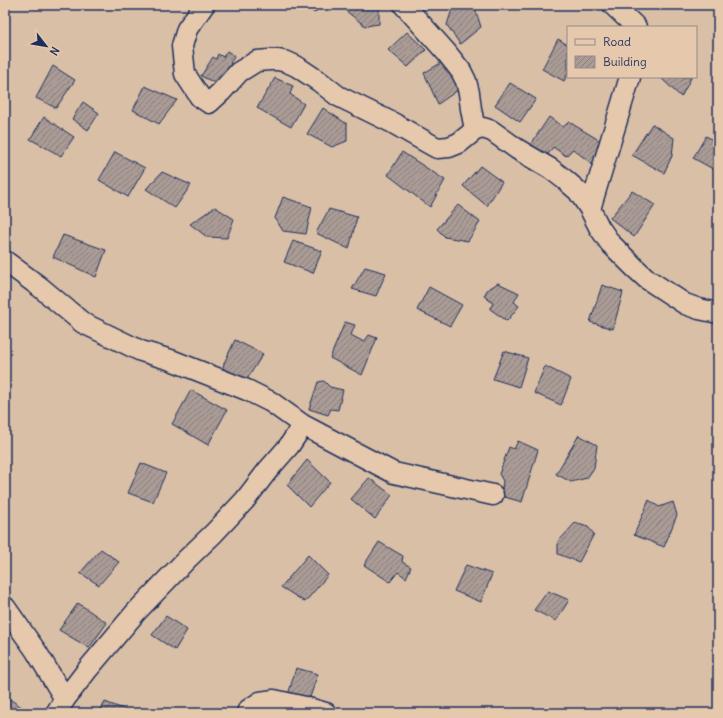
<svg xmlns="http://www.w3.org/2000/svg" width="723" height="718" viewBox="0 0 723 718" font-family="Delius,sans-serif">
<style>
.building{fill:url(#building-hatch);stroke:#1b2f5e}
.lines{fill:none;stroke-linecap:round;stroke-linejoin:round}
.minor-casing{stroke:#1b2f5e;stroke-width:23}
.minor{stroke:#e6c8ac;stroke-width:20}
</style>
<defs>
<pattern id="building-hatch" width="6" height="6" patternUnits="userSpaceOnUse"><rect width="6" height="6" fill="#aa9b95"/><path d="M-1 1l2-2M0 6l6-6M5 7l2-2" fill="none" stroke="#8a7f7d"/></pattern>
</defs>
<rect width="100%" height="100%" fill="#dabfa7"/>
<filter id="ink" filterUnits="userSpaceOnUse"><feTurbulence type="fractalNoise" baseFrequency=".025" numOctaves="2"/><feDisplacementMap in="SourceGraphic" scale="8" xChannelSelector="R" yChannelSelector="G"/><feConvolveMatrix kernelMatrix="1 2 1 2 8 2 1 2 1" color-interpolation-filters="sRGB"/></filter>
<g filter="url(#ink)">
<!-- building -->
<path class="building" d="M301 5H319L315 13Z
M350 5H379V24L365 26 346 11Z
M457 5H474L481 27 460 44 447 25 452 9Z
M407 32 426 50 408 67 388 50Z
M558 39 568 45V73L564 81 542 69Z
M227 51 235 56 230 63 237 66 223 87 201 76 213 57 216 59 218 54 223 57Z
M444 61 461 88 438 104 424 73Z
M53 66 75 80 56 108 36 98Z
M660 77H691V78L681 97Z
M275 78 293 86 290 94 304 104 291 127 257 108Z
M510 83 536 99 520 122 495 105Z
M145 86 177 100 159 124 133 110Z
M83 102 99 113 88 130 72 119Z
M323 108 347 124V141L332 147 307 134Z
M44 117 74 137 61 156 30 139Z
M549 117 563 127 569 122 604 143 593 165 573 149 566 156 553 147 544 160 527 150Z
M652 124 674 138 672 156 664 173 632 155Z
M706 136 718 143V160L713 169 693 158Z
M115 152 145 168 128 197 99 180Z
M402 152 445 180 430 207 388 175Z
M480 166 502 182 487 206 463 186Z
M162 172 191 185 175 208 146 189Z
M632 191 655 205 634 237 610 218Z
M283 197 312 207 306 234 283 231 275 218Z
M458 205 480 222 468 241 445 237 437 229Z
M215 207 234 219 227 238 207 237 190 224Z
M329 209 357 217 349 249 316 233Z
M63 235 106 250 96 277 53 257Z
M293 241 322 251 313 273 284 262Z
M365 267 386 273 376 296 352 289Z
M498 283 519 293 514 302 519 306 507 321 490 309 493 303 484 296 487 290Z
M602 285 623 292 613 329 590 322Z
M429 287 462 305 450 326 417 310Z
M345 322 355 325 351 335 364 342 369 335 377 338 362 375 330 358Z
M235 340 263 354 244 384 222 375 224 363Z
M504 351 528 358 519 387 493 379Z
M545 366 571 379 561 405 534 393Z
M324 381 330 387 343 390 338 410 331 409 328 415 309 409 318 382Z
M191 390 227 410 208 445 172 424Z
M579 435 597 445 594 468 587 478 571 482 556 474Z
M518 441 538 450 522 502 501 496 503 481 499 474 509 447 514 449Z
M307 460 330 482 309 507 287 485Z
M141 463 166 473 153 502 128 493Z
M369 478 392 495 375 519 351 499Z
M649 500 659 507 673 502 677 515 664 547 634 535Z
M575 523 588 527 594 534 579 562 558 554V542Z
M379 542 403 556 402 562 411 567 406 578 398 572 390 582 364 565Z
M101 549 119 562 99 585 80 573Z
M308 555 328 575 305 602 281 587Z
M466 565 492 574 481 602 454 591Z
M548 591 569 600 556 621 534 610Z
M78 603 107 623 89 648 59 630Z
M166 616 187 630 175 650 152 635Z
M296 668 318 674 309 700 288 695Z
M5 696 23 708 20 713H5Z
M105 702 126 710 124 713H99Z"/>
<g class="lines">
<!-- minor casing -->
<g class="minor-casing">
<path id="minor" d="M204 5 187 29 182 46 185 74 200 97 209 103 221 92 239 72 257 61 270 60H278L287 62 296 66 320 82 338 96 393 123 428 143 437 148 449 147 459 143 475 130 483 128 492 131 517 149 551 169 564 179 578 191 590 209 599 227 610 243 635 268 647 279 685 304 699 309 718 313
M404 5 446 52 461 71 466 81 469 93 471 109 475 130
M613 5 636 27
M590 209 630 77
M5 261 40 287 83 323 141 351 171 360 247 390 271 402 303 425 394 473 493 495
M5 607 36 651 65 699
M56 713 65 699 88 669 136 612 187 559 214 533 245 500 268 470 289 446 303 425
M247 713 248 710 260 702 274 700 305 707 326 713"/>
</g>
<!-- minor -->
<use href="#minor" class="minor"/>
</g>
</g>
<!-- margin -->
<rect width="723" height="718" fill="none" stroke="#e6c8ac" stroke-width="20"/>
<rect x="10" y="10" width="703" height="698" fill="none" stroke="#1b2f5e" stroke-width="1.5" filter="url(#ink)"/>
<!-- legend -->
<rect x="567" y="26" width="130" height="52" fill="#e6c8ac" stroke="#958b8d"/>
<rect x="575" y="39" width="20" height="6" fill="#e6c8ac" stroke="#958b8d"/>
<text x="603" y="46" font-size="12" fill="#1b2f5e">Road</text>
<rect x="575" y="56" width="20" height="12" fill="url(#building-hatch)" stroke="#958b8d"/>
<text x="603" y="66" font-size="12" fill="#1b2f5e">Building</text>
<!-- north arrow -->
<g transform="translate(46 46) rotate(121)" stroke="#e6c8ac" stroke-width="3" paint-order="stroke">
<path d="M0-3L7 15L0 10L-7 15Z" fill="#1b2f5e"/>
<text y="-6" font-size="11" font-weight="bold" text-anchor="middle" fill="#1b2f5e">N</text>
</g>
</svg>
